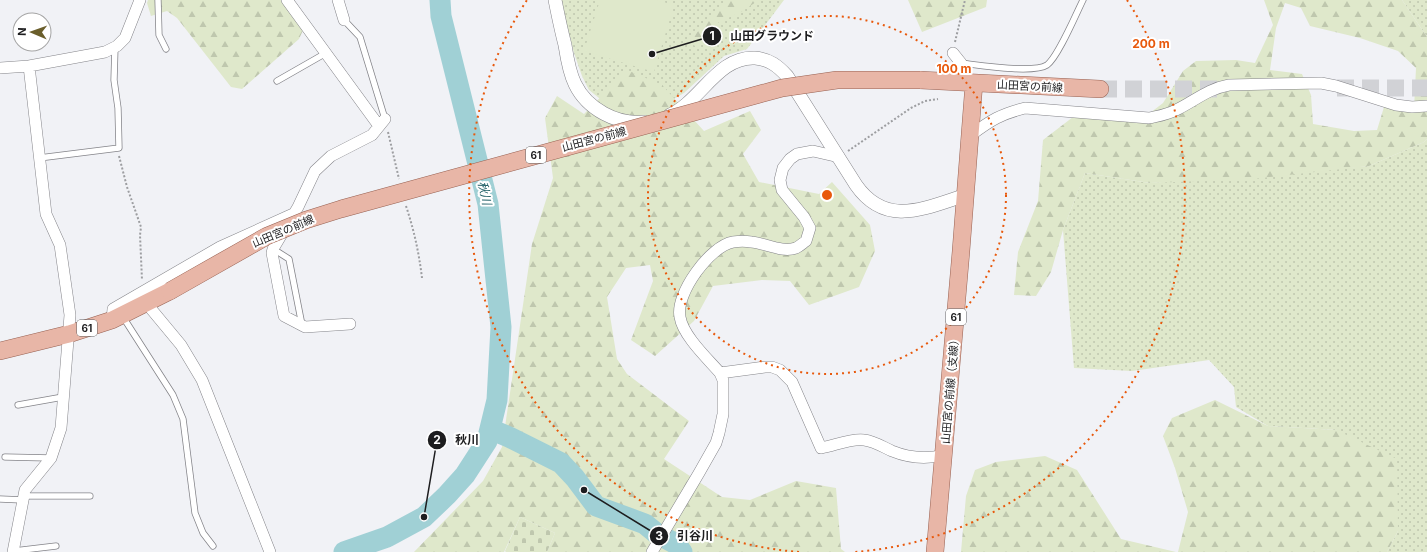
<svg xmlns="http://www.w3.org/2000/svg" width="1427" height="552" viewBox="0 0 1427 552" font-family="Inter,'Noto Sans JP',sans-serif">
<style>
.green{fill:url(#green-dots)}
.forest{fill:url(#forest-firs);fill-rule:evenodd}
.cemetery{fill:url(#cemetery-stones)}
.pitch{fill:#dfe8cb}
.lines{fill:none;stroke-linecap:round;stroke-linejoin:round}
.river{stroke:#a0d0d5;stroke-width:21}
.primary-tunnel{stroke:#d1d2d6;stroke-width:17;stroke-dasharray:17 8;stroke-linecap:butt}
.service-casing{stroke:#848489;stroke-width:7}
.minor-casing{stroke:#848489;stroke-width:12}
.tertiary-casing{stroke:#848489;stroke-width:14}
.primary-casing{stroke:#976152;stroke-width:18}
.path{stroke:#9d9ea1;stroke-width:2;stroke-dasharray:2 2;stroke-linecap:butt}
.service{stroke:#fff;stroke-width:5.5}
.minor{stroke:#fff;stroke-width:11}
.tertiary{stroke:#fff;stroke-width:13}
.primary{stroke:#e8b6a7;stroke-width:17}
.primary-bridge-casing{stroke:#976152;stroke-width:18;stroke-linecap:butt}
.primary-bridge{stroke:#e8b6a7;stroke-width:17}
.ring{fill:none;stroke:#e8590c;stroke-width:2;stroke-dasharray:2 4}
.labels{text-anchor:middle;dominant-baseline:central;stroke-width:4;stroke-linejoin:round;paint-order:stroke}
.shield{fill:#fff;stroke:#616162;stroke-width:1}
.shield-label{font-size:10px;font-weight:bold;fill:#1d1d1f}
.street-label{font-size:11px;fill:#1d1d1f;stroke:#fff}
.water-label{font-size:12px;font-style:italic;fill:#216067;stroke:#fff}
.centre{fill:#e8590c;stroke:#fff;stroke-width:2}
.ring-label{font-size:12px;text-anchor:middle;font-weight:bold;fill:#e8590c;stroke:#fff;stroke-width:4;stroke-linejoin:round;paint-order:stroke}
.leader{fill:none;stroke:#1d1d1f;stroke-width:1.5}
.callout-dot{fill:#1d1d1f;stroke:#fff;stroke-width:1.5}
.mark-label{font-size:12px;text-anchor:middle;font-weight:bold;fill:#fff}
.callout-label{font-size:12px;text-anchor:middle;font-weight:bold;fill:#1d1d1f;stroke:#fff;stroke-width:4;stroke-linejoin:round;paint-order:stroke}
</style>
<defs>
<pattern id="green-dots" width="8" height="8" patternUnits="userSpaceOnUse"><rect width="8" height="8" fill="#dfe8cb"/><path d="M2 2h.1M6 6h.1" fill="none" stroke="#bfc7ae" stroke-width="1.8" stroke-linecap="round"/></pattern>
<pattern id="forest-firs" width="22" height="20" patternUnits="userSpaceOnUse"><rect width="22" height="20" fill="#dfe8cb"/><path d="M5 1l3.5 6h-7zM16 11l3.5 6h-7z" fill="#bfc7ae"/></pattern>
<pattern id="cemetery-stones" width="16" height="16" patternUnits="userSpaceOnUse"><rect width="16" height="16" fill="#dfe8cb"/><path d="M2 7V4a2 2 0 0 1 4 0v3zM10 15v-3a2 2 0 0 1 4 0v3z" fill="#bfc7ae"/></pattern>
</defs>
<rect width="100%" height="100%" fill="#f1f2f6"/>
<!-- green -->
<path class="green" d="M562 0H784L747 49 724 56 684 93 662 106 604 102 589 90 582 76 574 53 563 10Z
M1402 0H1427V37Z
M1427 139V552H1387L1398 531 1336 430 1268 426 1236 407 1234 387 1209 360 1132 371 1074 368 1063 230 1085 173 1150 183 1369 166 1424 142Z"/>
<!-- forest -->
<path class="forest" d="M148 0H282L304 28 299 39 242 89 231 87 177 18 167 11 151 16 147 3Z
M727 0H759L741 12 719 22 697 47 688 42Z
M908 0H987L986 7 922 32Z
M1264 0H1402L1427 37V139L1424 142 1369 166 1253 179 1150 183 1085 173 1063 230 1051 272 1036 296 1014 295 1018 252 1038 201 1043 140 1073 117 1150 113 1163 103 1183 71 1196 61 1236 60 1255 63 1273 25ZM1285 3 1301 8 1310 26 1360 38 1398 51 1416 68 1414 109 1384 107 1377 130 1354 131 1313 124 1311 95 1302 74 1270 70 1276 28Z
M627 70 662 85 704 131 750 111 761 130 743 154 759 182 819 194 832 182 870 225 875 251 859 287 809 305 790 281 762 280 713 286 694 321 655 356 631 340 653 281 650 265 626 268 607 297 617 359 627 374 689 421 664 459 722 497 750 500 796 481 836 488 841 549 845 552H547L555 533 520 517 504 552H414L483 481 502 447 532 244 553 178 545 118 557 96 584 114Z
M1215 400 1268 426 1336 430 1397 459 1398 531 1387 552H1178L1188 512 1175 468 1163 436 1172 418Z
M1045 456 1077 470 1121 539 1176 552H961L966 496 975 470 996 462Z"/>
<!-- cemetery -->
<path class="cemetery" d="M520 517 555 533 547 552H506L505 551Z"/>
<!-- pitch -->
<path class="pitch" d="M600 0H656L674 5 654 72 584 51Z"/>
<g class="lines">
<!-- river -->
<path class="river" d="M490 429 509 437 561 463 575 478 596 506 645 524 656 533 676 544 682 552
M344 552 387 537 424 517 447 495 465 475 487 441 497 400 501 327 488 204 441 16 440 0"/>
<!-- primary-tunnel -->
<path class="primary-tunnel" d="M1337 88H1427
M1100 89H1225"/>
<!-- service casing -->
<g class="service-casing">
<path id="service" d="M158 0 159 35 166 49
M344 20 360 37 385 119
M961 63C978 65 1033 74 1047 65 1058 57 1076 14 1083 0
M277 81 326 53
M39 158 119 148 118 108 114 80 115 47
M272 253 278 252 289 259 302 325
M123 317 173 395 183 419 195 513 203 533 213 546
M18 405 63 397
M5 457 51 458
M24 496H90
M0 499 23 500
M14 551 56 546"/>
</g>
<!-- minor casing -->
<g class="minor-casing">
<path id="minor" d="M287 0 379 126
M338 0 344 20
M953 53 961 63V81
M0 68 29 66 105 52 117 46 125 38 140 0
M971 135C991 120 1001 114 1025 108L1149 118C1158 116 1167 115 1176 110 1195 101 1207 89 1229 85L1321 83 1336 86 1396 105 1412 107 1427 106
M147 304 181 345 202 380 270 552
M112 320 113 309 220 247 293 214
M350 324 305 327 284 316 272 253 273 249 298 207 315 171 331 156 372 135 385 119
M720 373 765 367H772L780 370 792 382 821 448C834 446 851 438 864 440 874 441 883 447 892 451 909 458 927 459 944 455
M13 552 25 490 51 458 61 428 70 315 60 245 46 214 29 66
M652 552 699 473 716 443 719 433 723 414V380L720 373C708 359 683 336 680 317 675 294 710 246 733 242 739 241 746 241 751 242 765 243 782 253 796 248 800 246 803 243 806 241L810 228 804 217 782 190 780 180 783 168 790 159 797 154 813 151 839 157"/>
</g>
<!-- tertiary casing -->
<g class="tertiary-casing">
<path id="tertiary" d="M555 0C558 15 561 30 565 45 567 58 569 72 575 84 587 109 617 125 644 122
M670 115C701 101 718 56 755 58 769 59 778 66 787 76L856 185C886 228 925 208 966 195"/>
</g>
<!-- primary casing -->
<g class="primary-casing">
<path id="primary" d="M920 80 1100 89
M0 351 69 334 112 320 170 291
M935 552 961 251 974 83"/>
</g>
<!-- path -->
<path class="path" d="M955 42 965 0
M388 132 399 179
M848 151 911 108 925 101 938 99
M119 156 127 187 141 227 140 235 142 280
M406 206C414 230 419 253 422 278"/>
<!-- service -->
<use href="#service" class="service"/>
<!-- minor -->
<use href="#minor" class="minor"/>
<!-- tertiary -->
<use href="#tertiary" class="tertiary"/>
<!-- primary -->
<use href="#primary" class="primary"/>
<!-- primary-bridge casing -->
<g class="primary-bridge-casing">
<path id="primary-bridge" d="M170 291 267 236 306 220 341 209 782 88 837 80H920"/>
</g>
<!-- primary-bridge -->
<use href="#primary-bridge" class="primary-bridge"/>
</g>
<!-- distance rings -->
<g class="ring">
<circle cx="827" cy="195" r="179"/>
<path d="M799 552A358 358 0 0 1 527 0M1127 0A358 358 0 0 1 855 552"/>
</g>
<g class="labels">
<!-- shield labels -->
<g class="shield">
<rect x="526" y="147" width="20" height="16" rx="3"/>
<rect x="946" y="309" width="20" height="16" rx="3"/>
<rect x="77" y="320" width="20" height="16" rx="3"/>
</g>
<g class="shield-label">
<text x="536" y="155">61</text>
<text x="956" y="317">61</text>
<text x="87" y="328">61</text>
</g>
<!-- street labels -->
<g class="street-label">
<text transform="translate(1030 86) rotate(3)">山田宮の前線</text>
<text transform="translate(594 139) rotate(-15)">山田宮の前線</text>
<text transform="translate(283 231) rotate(-23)">山田宮の前線</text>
<text transform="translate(950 389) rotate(-85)">山田宮の前線（支線）</text>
</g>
<!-- water labels -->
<g class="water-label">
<text transform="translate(485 193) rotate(77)">秋川</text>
</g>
</g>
<circle cx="827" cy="195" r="6" class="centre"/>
<g class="ring-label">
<text x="1151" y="48">200 m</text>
<text x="954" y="73">100 m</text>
</g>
<!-- callouts -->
<path class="leader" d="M652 54L712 36M424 517L437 440M584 490L659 536"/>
<g class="callout-dot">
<circle cx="652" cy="54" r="4"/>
<circle cx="424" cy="517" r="4"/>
<circle cx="584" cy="490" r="4"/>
<circle cx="712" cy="36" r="10"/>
<circle cx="437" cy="440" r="10"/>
<circle cx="659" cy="536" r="10"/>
</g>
<g class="mark-label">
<text x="712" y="40">1</text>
<text x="437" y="444">2</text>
<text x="659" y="540">3</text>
</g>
<g class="callout-label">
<text x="772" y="40">山田グラウンド</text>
<text x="467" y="444">秋川</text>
<text x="695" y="540">引谷川</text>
</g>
<!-- north arrow -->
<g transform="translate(32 32) rotate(272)"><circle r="19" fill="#ffffff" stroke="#a5a5a5"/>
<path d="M0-3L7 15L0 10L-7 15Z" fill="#6a5e2b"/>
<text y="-6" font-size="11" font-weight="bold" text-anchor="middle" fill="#1d1d1f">N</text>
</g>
</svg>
